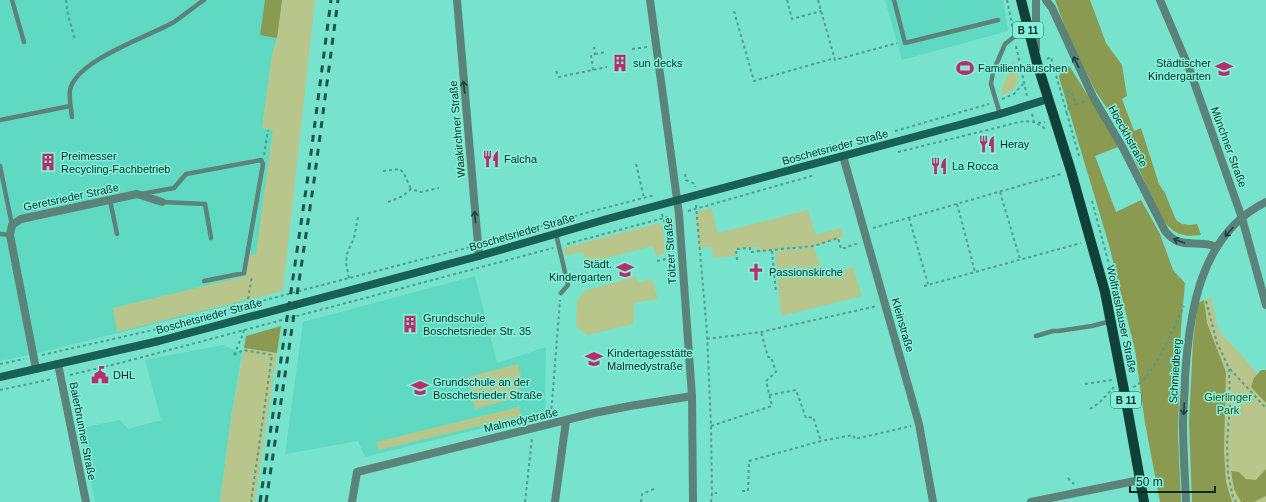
<svg xmlns="http://www.w3.org/2000/svg" width="1266" height="502" viewBox="0 0 1266 502" font-family="Helvetica,sans-serif">
<style>
.built{fill:#5fd9c2}
.green{fill:#b9c68b}
.forest{fill:#8b9a51}
.lines{fill:none;stroke-linecap:round;stroke-linejoin:round}
.path{stroke:#4e9f8f;stroke-width:2;stroke-dasharray:3 3;stroke-linecap:butt}
.service{stroke:#5b837a;stroke-width:4.5}
.minor{stroke:#5b837a;stroke-width:8}
.tertiary{stroke:#5b837a;stroke-width:8}
.secondary{stroke:#186053;stroke-width:8}
.primary{stroke:#104138;stroke-width:10}
.rail{stroke:#21544a;stroke-width:3;stroke-dasharray:7 7;stroke-linecap:butt}
.oneway{stroke:#1e423b}
.labels{text-anchor:middle;dominant-baseline:central;stroke-width:3;stroke-linejoin:round;paint-order:stroke}
.shield{fill:#85f0da;stroke:#2e685c;stroke-width:1}
.shield-label{font-size:10px;font-weight:bold;fill:#092d26}
.poi-label{font-size:11px;fill:#092d26;stroke:#85f0da;text-anchor:start}
.street-label{font-size:11px;fill:#092d26;stroke:#85f0da}
.park-label{font-size:11px;fill:#434d17;stroke:#85f0da}
</style>
<rect width="100%" height="100%" fill="#77e3cd"/>
<!-- built -->
<path class="built" d="M0 0H282L277 38 272 55 263 122 262 128 273 129 251 300 25 356 0 361Z
M885 0H1003L1008 31 902 60Z
M475 276 497 363 546 347 545 413 365 457 358 441 285 454 303 322Z
M223 345 242 353 231 418 220 502H95L81 428 120 420 128 429 161 420 145 360Z"/>
<!-- green -->
<path class="green" d="M282 0H315L283 291 117 332 113 308 246 276 249 255 256 254 273 130 262 128 272 55 277 38Z
M1013 61 1015 64 1018 83 1012 91 1001 96V91Z
M711 208 718 233 808 210 816 235 841 228 844 237 814 246 758 252V247L737 249 735 256 713 258 712 247 699 248 696 212Z
M659 223 663 228 665 253 656 256 653 246 588 263 582 252 565 256 564 248Z
M814 247 824 276 853 267 862 296 781 316 775 252Z
M636 276 638 283 652 279 658 299 634 303V324L588 335 576 327 577 301 584 291Z
M1211 297 1219 331 1245 359 1266 385V502H1192L1189 422 1193 342 1198 303Z
M244 348 277 353 255 502H220L231 418Z
M518 364 521 376 516 377 521 397 475 409 467 377Z
M519 407 521 416 379 450 376 442Z"/>
<!-- forest -->
<path class="forest" d="M265 0H282L277 38 260 35Z
M1055 0H1090L1106 43 1122 65 1127 96 1122 99 1134 131 1141 128 1159 184 1165 193 1176 220 1182 224 1190 225 1197 224 1201 235C1181 237 1175 235 1162 219L1122 133 1112 116 1096 92 1071 43Z
M1063 65 1070 67 1114 138 1118 147 1095 156 1116 212 1141 200 1160 234 1173 270 1185 283 1181 327 1178 435 1181 502H1160L1145 423 1135 350 1109 245 1059 77Z
M1204 300 1207 323 1226 372 1224 452 1226 482 1232 502H1192L1189 422 1193 342 1198 303Z
M281 326 277 353 244 348 246 336Z
M1261 370H1266V403L1251 387 1254 378Z
M1266 469V496L1254 502H1241L1234 489 1231 471 1239 472 1246 479 1256 480Z"/>
<g class="lines">
<!-- path -->
<path class="path" d="M66 0 68 15 75 40
M787 0 792 19 821 11
M818 0 835 60 897 43
M1007 0 1013 29
M734 11 754 81 835 58
M1016 46 1027 96
M632 49 647 47
M595 54 606 52
M1047 59 1051 57 1067 114 1065 115
M634 62 649 60
M1020 68 1028 65
M593 70 591 55 595 54 594 47
M556 71 559 77 607 67
M1002 99 1014 94 1023 84
M1032 114 1034 122 1042 126 1046 130
M895 131 989 104
M898 152 1024 121 1043 123 1045 122
M264 155 268 130
M1079 156 1067 114 1069 106 1067 92 1071 91 1076 104 1085 101
M636 164 644 198
M383 171 400 169 404 174 411 189
M685 174 686 180 695 184V187
M1000 192 1020 259
M1092 201 1110 268
M388 202 403 196 411 189 421 192 439 188
M957 204 975 272
M696 205 707 333 711 426 712 493
M688 211 815 175
M662 214 667 230 670 266
M909 218 928 284
M873 228 1061 174
M488 242 589 212 655 195
M567 244 671 216
M772 251 776 293
M737 260 736 249 750 248V252L814 246 838 238 841 249 859 243
M657 261 670 258
M349 278 346 263 347 254 354 238 358 217
M924 286 1081 243
M1206 301 1217 343 1229 368 1230 404 1227 444 1228 474 1233 497 1236 502
M247 305 252 276
M707 339 761 332 877 306
M42 355 153 330 307 289 470 247
M234 355 243 350 272 355 251 502
M234 355 243 334 244 329
M0 364 24 359
M1230 369 1266 408
M70 375 124 362 553 248
M1085 384 1112 380
M1133 387C1153 380 1174 326 1184 306
M0 390 52 379
M769 395 796 390 806 418 813 417 821 441
M1090 409 1099 403 1114 387
M551 415 560 300
M711 426 772 406 766 381 776 372 771 357H768L761 332
M1068 478 1074 484
M742 491H748L749 461 821 441 853 435 855 439 911 426
M525 502 532 438
M641 502 642 494 654 489
M711 502 712 493H717"/>
<!-- service -->
<path class="service" d="M12 0 24 42
M894 0 905 43 998 20
M1000 114 991 84 993 72 1005 44 1014 37 1028 30
M72 117C71 109 69 98 70 90 76 60 150 36 174 22 184 15 194 7 204 0
M0 120 70 106
M0 166 12 225
M141 194 174 188 186 174 261 160 263 164 244 273 204 281
M110 200 117 234
M162 202 205 204 211 238
M0 234 10 235
M556 234 568 285 561 293
M1036 336 1053 331H1058L1092 326 1111 321"/>
<!-- minor -->
<path class="minor" d="M457 0 479 256
M650 0 679 214 692 396 693 502
M1046 0 1052 8 1093 97 1123 148 1165 231C1178 247 1187 242 1205 244 1209 244 1213 246 1217 247
M1160 0 1189 68 1242 218 1266 305
M843 156 919 424 933 502
M58 364 86 502
M36 369 10 235 12 225 21 219 137 194 162 202
M352 502 357 472 594 413 630 406 692 396
M555 502 566 421
M1031 502 1140 480"/>
<!-- tertiary -->
<path class="tertiary" d="M1036 49V0
M1186 502C1185 476 1183 449 1183 423 1183 408 1185 393 1185 378 1189 313 1200 234 1266 202"/>
<!-- secondary -->
<path class="secondary" d="M0 377 159 341 479 256 607 219 1000 114 1048 99"/>
<!-- primary -->
<path class="primary" d="M1021 0 1037 63 1071 171 1105 292 1124 390 1144 502"/>
<!-- rail -->
<path class="rail" d="M260 502 308 176 331 0
M266 502 314 181 338 0"/>
</g>
<!-- one-way arrows -->
<defs><path id="oneway-shaft" d="M-6 0H5M1.5-3L5.5 0L1.5 3" fill="none" stroke-width="1.6" stroke-linecap="round" stroke-linejoin="round"/></defs>
<g class="oneway">
<use href="#oneway-shaft" transform="translate(1076 62) rotate(-116)"/>
<use href="#oneway-shaft" transform="translate(464 87) rotate(-95)"/>
<use href="#oneway-shaft" transform="translate(475 217) rotate(-95)"/>
<use href="#oneway-shaft" transform="translate(1229 232) rotate(132)"/>
<use href="#oneway-shaft" transform="translate(1179 241) rotate(-160)"/>
<use href="#oneway-shaft" transform="translate(1184 409) rotate(93)"/>
</g>
<!-- icons -->
<defs>
<g id="building-bare" transform="scale(1.38)"><path d="M-4-6H4V6H1V3H-1V6H-4ZM-2.5-4.3h1.7v1.8h-1.7ZM.8-4.3h1.7v1.8H.8ZM-2.5-1h1.7V.8h-1.7ZM.8-1h1.7V.8H.8Z" fill="#b72e6a" stroke="#85f0da" stroke-width="2.5" paint-order="stroke"/></g>
<g id="stadium-bare" transform="scale(1.38)"><path d="M0-5a6.5 5 0 1 0 0 10a6.5 5 0 1 0 0-10ZM-3.5-1.8h7v3.6h-7Z" fill="#b72e6a" stroke="#85f0da" stroke-width="2.5" paint-order="stroke"/></g>
<g id="school-bare" transform="scale(1.38)"><path d="M0-5L7-2L0 1L-7-2ZM-4 1L0 2.5L4 1V4Q0 6-4 4Z" fill="#b72e6a" stroke="#85f0da" stroke-width="2.5" paint-order="stroke"/></g>
<g id="restaurant-bare" transform="scale(1.38)"><path d="M-5-6h1v4h1v-4h1v4h1v-4h1v5L-1.5 .5V6h-2V.5L-5-1ZM5-6V6H3V1.5H1.5Q1.5-4 5-6Z" fill="#b72e6a" stroke="#85f0da" stroke-width="2.5" paint-order="stroke"/></g>
<g id="church-bare" transform="scale(1.38)"><path d="M-1.2-6h2.4v3.5h3.3v2.4h-3.3V6h-2.4V-.1h-3.3v-2.4h3.3Z" fill="#b72e6a" stroke="#85f0da" stroke-width="2.5" paint-order="stroke"/></g>
<g id="civic-bare" transform="scale(1.38)"><path d="M-.6-6.5H3V-4.5H.6V-3L4-1V1h2V6H-6V1h2V-1L-.6-3ZM-1.2 2.5V6h2.4V2.5Z" fill="#b72e6a" stroke="#85f0da" stroke-width="2.5" paint-order="stroke"/></g>
</defs>
<g fill-rule="evenodd">
<use href="#building-bare" x="620" y="63"/>
<use href="#stadium-bare" x="965" y="68"/>
<use href="#school-bare" x="1224" y="69"/>
<use href="#restaurant-bare" x="987" y="144"/>
<use href="#restaurant-bare" x="491" y="159"/>
<use href="#building-bare" x="48" y="162"/>
<use href="#restaurant-bare" x="939" y="166"/>
<use href="#school-bare" x="625" y="270"/>
<use href="#church-bare" x="756" y="272"/>
<use href="#building-bare" x="410" y="324"/>
<use href="#school-bare" x="594" y="359"/>
<use href="#civic-bare" x="100" y="375"/>
<use href="#school-bare" x="420" y="388"/>
</g>
<g class="labels">
<!-- shield labels -->
<g class="shield">
<rect x="1013" y="22" width="30" height="16" rx="3"/>
<rect x="1111" y="392" width="30" height="16" rx="3"/>
</g>
<g class="shield-label">
<text x="1028" y="30">B 11</text>
<text x="1126" y="400">B 11</text>
</g>
<!-- poi labels -->
<g class="poi-label">
<text x="633" y="63">sun decks</text>
<text x="1211" y="63" text-anchor="end">Städtischer<tspan x="1211" dy="13">Kindergarten</tspan></text>
<text x="978" y="68">Familienhäuschen</text>
<text x="1000" y="144">Heray</text>
<text x="61" y="156">Preimesser<tspan x="61" dy="13">Recycling-Fachbetrieb</tspan></text>
<text x="504" y="159">Falcha</text>
<text x="952" y="166">La Rocca</text>
<text x="612" y="264" text-anchor="end">Städt.<tspan x="612" dy="13">Kindergarten</tspan></text>
<text x="769" y="272">Passionskirche</text>
<text x="423" y="318">Grundschule<tspan x="423" dy="13">Boschetsrieder Str. 35</tspan></text>
<text x="607" y="353">Kindertagesstätte<tspan x="607" dy="13">Malmedystraße</tspan></text>
<text x="113" y="375">DHL</text>
<text x="433" y="382">Grundschule an der<tspan x="433" dy="13">Boschetsrieder Straße</tspan></text>
</g>
<!-- street labels -->
<g class="street-label">
<text transform="translate(457 129) rotate(-95)">Waakirchner Straße</text>
<text transform="translate(1128 136) rotate(61)">Hoeckhstraße</text>
<text transform="translate(835 147) rotate(-15)">Boschetsrieder Straße</text>
<text transform="translate(1229 147) rotate(70)">Münchner Straße</text>
<text transform="translate(71 197) rotate(-12)">Geretsrieder Straße</text>
<text transform="translate(522 232) rotate(-16)">Boschetsrieder Straße</text>
<text transform="translate(670 251) rotate(-94)">Tölzer Straße</text>
<text transform="translate(209 316) rotate(-15)">Boschetsrieder Straße</text>
<text transform="translate(1122 319) rotate(78)">Wolfratshauser Straße</text>
<text transform="translate(903 325) rotate(74)">Kleinstraße</text>
<text transform="translate(1175 371) rotate(-86)">Schmiedberg</text>
<text transform="translate(521 420) rotate(-13)">Malmedystraße</text>
<text transform="translate(83 431) rotate(79)">Baierbrunner Straße</text>
</g>
<!-- park labels -->
<g class="park-label">
<text x="1228" y="397">Gierlinger<tspan x="1228" dy="13">Park</tspan></text>
</g>
</g>
<!-- scale -->
<path d="M1130 486v6h85v-6" fill="none" stroke="#092d26" stroke-width="2"/>
<text x="1136" y="486" font-size="12" fill="#092d26" stroke="#85f0da" stroke-width="3" paint-order="stroke">50 m</text>
</svg>
